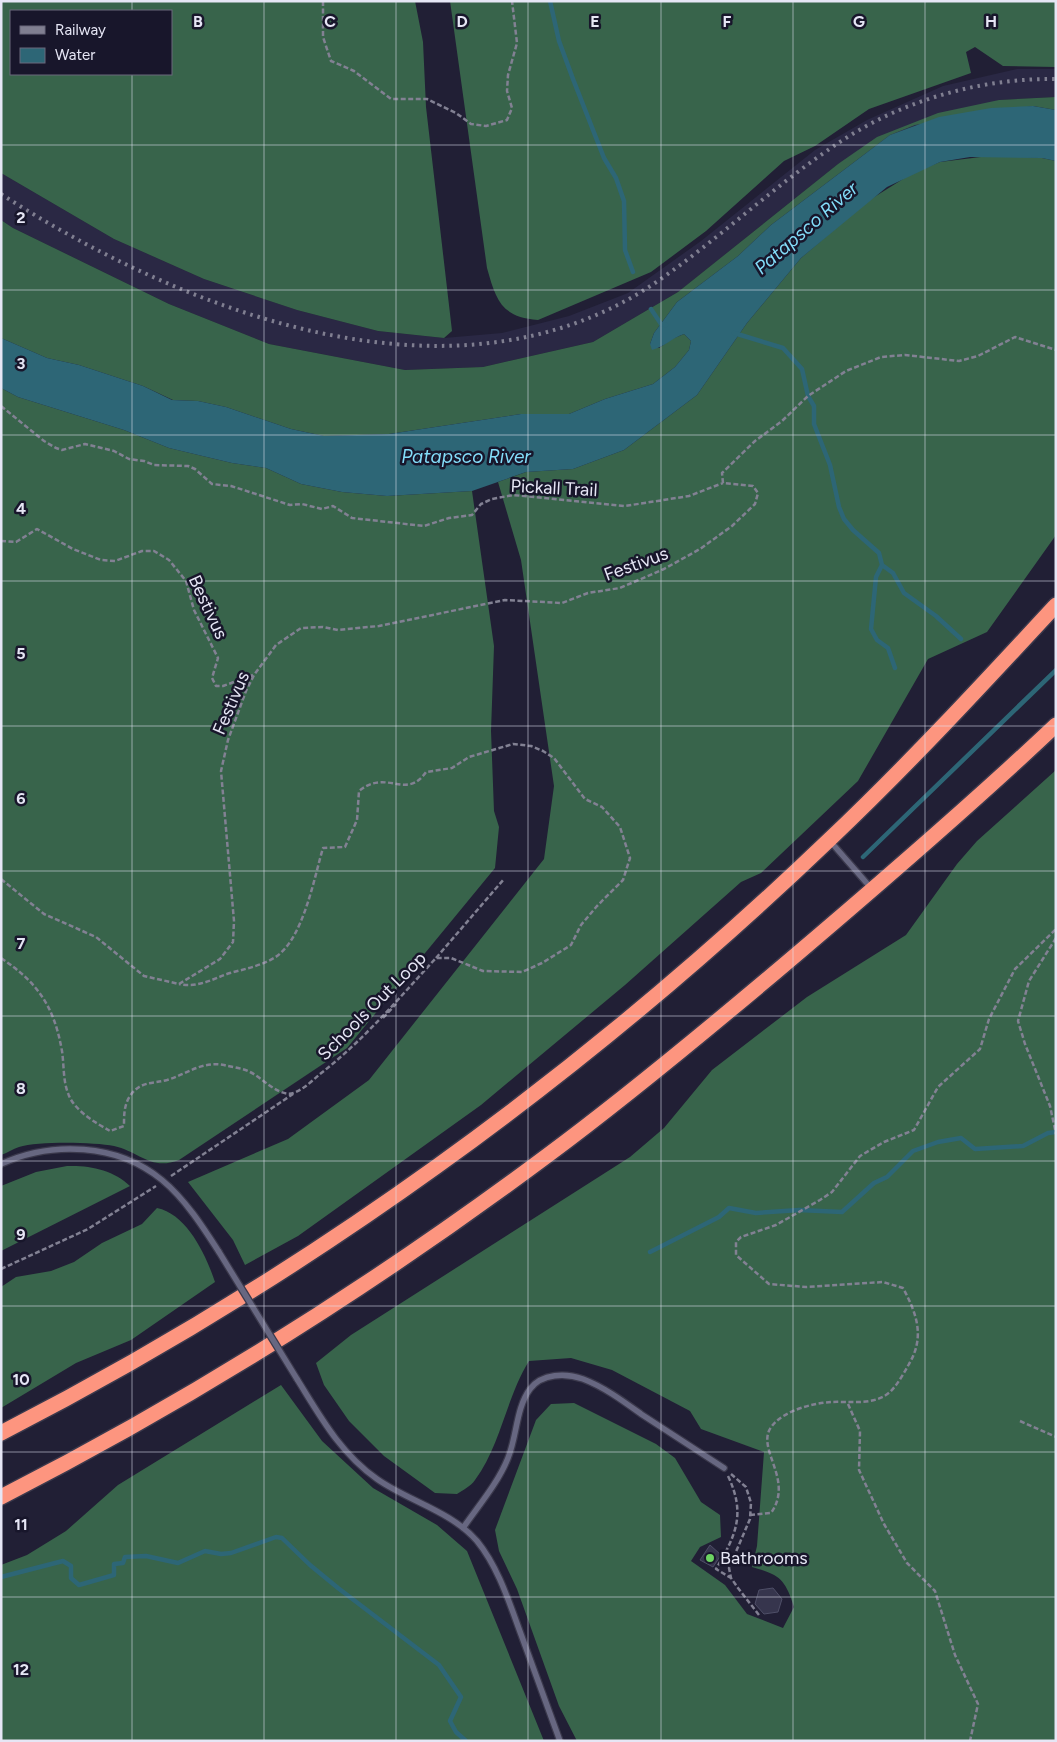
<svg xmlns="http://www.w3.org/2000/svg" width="1057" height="1742" viewBox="0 0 1057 1742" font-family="Figtree,sans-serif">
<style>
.built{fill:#2a2844}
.forest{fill:#38644b;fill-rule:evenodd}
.water{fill:#2d6676}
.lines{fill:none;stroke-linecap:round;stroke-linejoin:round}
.stream{stroke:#2d6676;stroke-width:4.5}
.building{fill:#36354d;stroke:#4e4e67}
.lane-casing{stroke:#3b394c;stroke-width:8}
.highway-casing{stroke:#3b394c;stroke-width:18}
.path{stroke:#828193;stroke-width:2.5;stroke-dasharray:5 2.5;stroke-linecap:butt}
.lane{stroke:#676781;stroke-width:5.5}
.highway{stroke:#fd957f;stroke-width:15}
.rail{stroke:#807f91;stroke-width:4;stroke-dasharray:2.5 5;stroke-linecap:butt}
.lane-bridge-casing{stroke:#3b394c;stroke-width:8;stroke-linecap:butt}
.lane-bridge{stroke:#676781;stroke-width:5.5}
.grid{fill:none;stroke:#e6e6f5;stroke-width:1;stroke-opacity:0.55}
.poi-dot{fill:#6cd362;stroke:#18162b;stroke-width:2}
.labels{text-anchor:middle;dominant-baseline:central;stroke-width:5;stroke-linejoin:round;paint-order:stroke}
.street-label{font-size:18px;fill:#e6e6f5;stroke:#18162b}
.poi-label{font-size:18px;fill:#e6e6f5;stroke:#18162b;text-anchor:start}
.water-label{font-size:19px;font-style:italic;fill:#83ddf9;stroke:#18162b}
.grid-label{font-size:16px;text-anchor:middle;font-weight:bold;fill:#e6e6f5;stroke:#18162b;stroke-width:5;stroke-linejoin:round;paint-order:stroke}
</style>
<rect width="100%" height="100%" fill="#211f35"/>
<!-- built -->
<path class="built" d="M1017 69H1056V97L999 100 838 164 678 292 593 342 483 367 405 370 269 344 169 304 13 228 1 220V173L114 239 204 279 297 310 378 331 444 338 502 333 569 316 628 293 701 241 815 150 867 120 943 86Z"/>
<!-- forest -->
<path class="forest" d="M1 1H415L423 42 426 107 452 331 444 338 378 331 297 310 204 279 114 239 1 173ZM171 11V74H11V11Z
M450 1H1056V67L1003 66 975 47 966 52 971 73 869 109 815 146 784 161 706 231 651 272 538 320C501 317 496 300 487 268Z
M1056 97V110L1033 106 915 125 890 135 771 225 738 256 677 302 654 333 650 344 659 348 672 339 684 334 691 341 689 350 675 367 653 384 605 399 569 414H521L389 434 324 436 291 429 226 407 198 401 173 400 143 386 79 365 47 358 1 338V220L13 228 169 304 269 344 405 370 483 367 593 342 678 292 838 164 877 137 938 113 999 100Z
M997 155 1042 158 1056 161V535L987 632 928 659 858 781 761 873 741 882 625 985 481 1105 298 1236 245 1265 233 1240 188 1182 288 1139 369 1080 544 859 554 786 521 560 498 482 526 472 573 469 624 450 697 395 747 323 801 258 868 201 911 174 940 162Z
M1 388 18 397 124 430 169 448 232 463 266 468 301 484 342 492 387 496 472 491 494 646 491 731 494 811 499 827 495 868 347 1048 179 1160C151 1171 140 1152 114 1146 94 1142 38 1141 19 1147 13 1149 7 1153 1 1155Z
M1056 770V1741H577L559 1706 517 1589 499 1551 495 1530 536 1420 551 1404 574 1403 656 1444 675 1458 701 1502 720 1515 721 1537 700 1547 691 1561 725 1585 747 1614 783 1628 794 1607C785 1579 780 1575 752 1567L757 1546 764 1452 701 1429 690 1411 612 1370 571 1358 529 1361C506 1398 501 1445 475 1480 471 1486 463 1490 457 1494L435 1493 384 1456 349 1421 324 1385 316 1363 351 1335 630 1157 664 1128 712 1070 807 997 906 935 957 864 977 841Z
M67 1166C89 1165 114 1170 130 1186L1 1251V1186L36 1172Z
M157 1208C187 1214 206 1255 215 1282L131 1340 76 1363 1 1408V1287L16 1277 51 1271 74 1262 102 1243 142 1224Z
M281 1385 322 1441 373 1488 437 1525 467 1551 544 1741H1V1565L27 1555 66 1531 118 1485Z"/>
<!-- water -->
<path class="water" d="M1033 106 1056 110V161L1042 158 970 157 940 162 887 187 801 258 747 323 697 395 624 450 573 469 526 472 472 491 387 496 342 492 301 484 266 468 232 463 169 448 124 430 18 397 1 388V338L47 358 79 365 143 386 172 400 198 401 226 407 291 429 324 436 389 434 521 414H569L605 399 653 384 675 367 689 350 691 341 684 334C672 338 664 347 652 350L650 344 654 333 677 302 738 256 771 225 890 135 939 117 991 108Z"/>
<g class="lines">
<!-- stream -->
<path class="stream" d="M550 1 559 41 573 79 604 158 616 178 624 201 625 250 633 272
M651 309 661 324 666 325
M734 333 783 348 802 369 808 396 814 406V424L830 465 839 507 844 519 853 530 879 553 882 565 876 577 871 629 877 640 888 648 895 668
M882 565 893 573 904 593 936 616 961 639
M863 857 1056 670
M650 1252 719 1217 729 1208 756 1213 799 1210 842 1212 874 1183 887 1177 913 1151 938 1142 961 1138 975 1149 1023 1146 1048 1133 1056 1132
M1 1577 63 1561 71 1566V1578L79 1585 114 1575V1564L123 1563 125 1557 146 1556 178 1563 205 1551 221 1554 231 1553 276 1537 282 1538 310 1565 338 1588 439 1665 461 1697 450 1721 456 1732 466 1741"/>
</g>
<!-- building -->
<path class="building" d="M710 1545 721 1555 713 1567 700 1560Z
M773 1588 782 1599 778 1612 764 1614 755 1604 759 1590Z"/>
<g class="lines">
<!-- lane casing -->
<g class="lane-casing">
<path id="lane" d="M830 841 871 888
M1 1164C52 1141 117 1143 162 1180 185 1199 203 1227 219 1252
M297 1379C320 1416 340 1453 377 1479 408 1501 451 1511 477 1541 499 1568 510 1605 522 1637 535 1672 547 1706 560 1741
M463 1528C479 1505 498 1483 508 1458 517 1436 516 1408 530 1389 542 1373 566 1373 583 1379 604 1387 623 1401 641 1414 669 1432 696 1450 724 1468"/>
</g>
<!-- highway casing -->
<g class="highway-casing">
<path id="highway" d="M1 1433C304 1278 585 1074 830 839 909 764 982 685 1056 605
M1 1497C193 1399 375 1284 548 1155 629 1095 707 1030 784 965 876 887 968 808 1056 725"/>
</g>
<!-- path -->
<path class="path" d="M323 1V37L331 61 354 71 391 99H427L456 113 471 124 486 126 507 120 512 108 507 91 508 75 517 43 512 1
M1 406 44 441 56 448 62 450 85 444 114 451 129 459 144 461 154 465 188 466 195 469 212 484 231 486 290 505 302 504 322 509 333 506 352 518 424 526 449 518 472 515 481 504 492 499 513 495 625 506 689 496 723 483
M723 483 722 473 755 441 782 421 808 396 846 371 881 357 905 355 959 361 978 356 1015 337 1056 350
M1 541 16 542 37 529 73 549 101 560 115 561 142 551H154L169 560 186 581 194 610 218 658 212 678 216 686H223L253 675
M1 879 44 914 96 937 144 976 179 984 220 959 233 942 234 921 221 771 228 740 246 691 254 675 276 645 301 628 323 627 338 630 379 626 505 600 562 603 588 593 620 588 664 569 700 549 732 526 755 504 758 493 753 486 723 483
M1056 938 1029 981 1018 1021 1025 1044 1050 1106 1056 1134
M1 958C38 983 54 1006 62 1051 64 1064 63 1081 68 1093 73 1110 96 1123 110 1131L124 1126C124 1115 124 1105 130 1096 140 1081 152 1084 167 1080 187 1074 201 1061 224 1065 232 1067 242 1068 250 1072 263 1078 281 1100 296 1092 305 1088 313 1080 320 1074 364 1040 399 998 436 958H451L483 971 522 972 542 963 571 945 581 925 597 906 623 880 630 858 620 827 602 807 585 799 554 758 543 751 531 746 513 744 469 757 452 768 426 772C406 801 387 768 359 791L357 820 345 847 323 848C314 878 303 941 274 958 260 966 245 969 230 973 212 979 199 988 179 984
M436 958 504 879
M383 1018 396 1004
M171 1176 293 1094
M1 1269 88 1229 156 1186
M848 1404 860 1431 859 1470 884 1524 907 1563 935 1591 955 1655 978 1704 970 1741
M1020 1421 1056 1437
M731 1474 746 1487 751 1503 750 1519 729 1568 731 1578 738 1588 759 1615
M728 1476C746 1514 736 1535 716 1569L731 1578
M750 1515 771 1513C795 1479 754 1448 772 1426 783 1411 813 1403 831 1402 850 1401 874 1406 890 1392 898 1384 904 1373 909 1364 925 1337 917 1314 903 1288L883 1282 806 1287 769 1284 736 1255V1242L741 1237 776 1225 820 1200 832 1192 860 1156 884 1142 914 1130 938 1087 980 1049 989 1019 1015 969 1056 929"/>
<!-- lane -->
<use href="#lane" class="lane"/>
<!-- highway -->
<use href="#highway" class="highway"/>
<!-- rail -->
<path class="rail" d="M1 194C187 314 464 421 665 276 727 232 782 179 846 138 907 99 983 78 1056 79"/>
<!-- lane-bridge casing -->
<g class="lane-bridge-casing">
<path id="lane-bridge" d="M219 1252 297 1379"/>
</g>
<!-- lane-bridge -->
<use href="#lane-bridge" class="lane-bridge"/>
</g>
<!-- grid -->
<path class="grid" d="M132 1V11M264 1V1741M396 1V1741M528 1V1741M661 1V1741M793 1V1741M925 1V1741M132 74V1741M1 145H1056M1 290H1056M1 435H1056M1 581H1056M1 726H1056M1 871H1056M1 1016H1056M1 1161H1056M1 1306H1056M1 1452H1056M1 1597H1056"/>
<!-- markers -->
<circle class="poi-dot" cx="710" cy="1558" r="5"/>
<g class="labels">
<!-- street labels -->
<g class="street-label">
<text transform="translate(554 488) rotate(3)">Pickall Trail</text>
<text transform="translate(636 564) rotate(-20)">Festivus</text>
<text transform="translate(208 607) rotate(65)">Bestivus</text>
<text transform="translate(231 703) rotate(-67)">Festivus</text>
<text transform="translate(372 1006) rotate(-45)">Schools Out Loop</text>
</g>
<!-- poi labels -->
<g class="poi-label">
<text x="720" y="1558">Bathrooms</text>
</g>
<!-- water labels -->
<g class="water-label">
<text transform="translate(806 228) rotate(-41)">Patapsco River</text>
<text x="466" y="456">Patapsco River</text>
</g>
</g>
<g class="grid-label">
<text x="198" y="27">B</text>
<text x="330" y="27">C</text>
<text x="462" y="27">D</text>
<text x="595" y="27">E</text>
<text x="727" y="27">F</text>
<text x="859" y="27">G</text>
<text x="991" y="27">H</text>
<text x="21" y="223">2</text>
<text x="21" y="369">3</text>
<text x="21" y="514">4</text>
<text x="21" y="659">5</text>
<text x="21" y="804">6</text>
<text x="21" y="949">7</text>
<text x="21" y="1094">8</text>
<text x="21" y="1240">9</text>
<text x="21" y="1385">10</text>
<text x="21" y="1530">11</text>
<text x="21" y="1675">12</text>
</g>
<!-- border -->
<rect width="1057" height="1742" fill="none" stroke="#e6e6f5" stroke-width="5"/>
<!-- legend -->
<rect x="10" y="10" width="162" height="65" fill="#18162b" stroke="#6a697c"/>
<rect x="20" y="26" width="25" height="8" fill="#807f91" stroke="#6a697c"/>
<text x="55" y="35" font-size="15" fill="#e6e6f5">Railway</text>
<rect x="20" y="48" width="25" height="15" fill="#2d6676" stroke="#6a697c"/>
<text x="55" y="60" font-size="15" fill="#e6e6f5">Water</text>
</svg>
